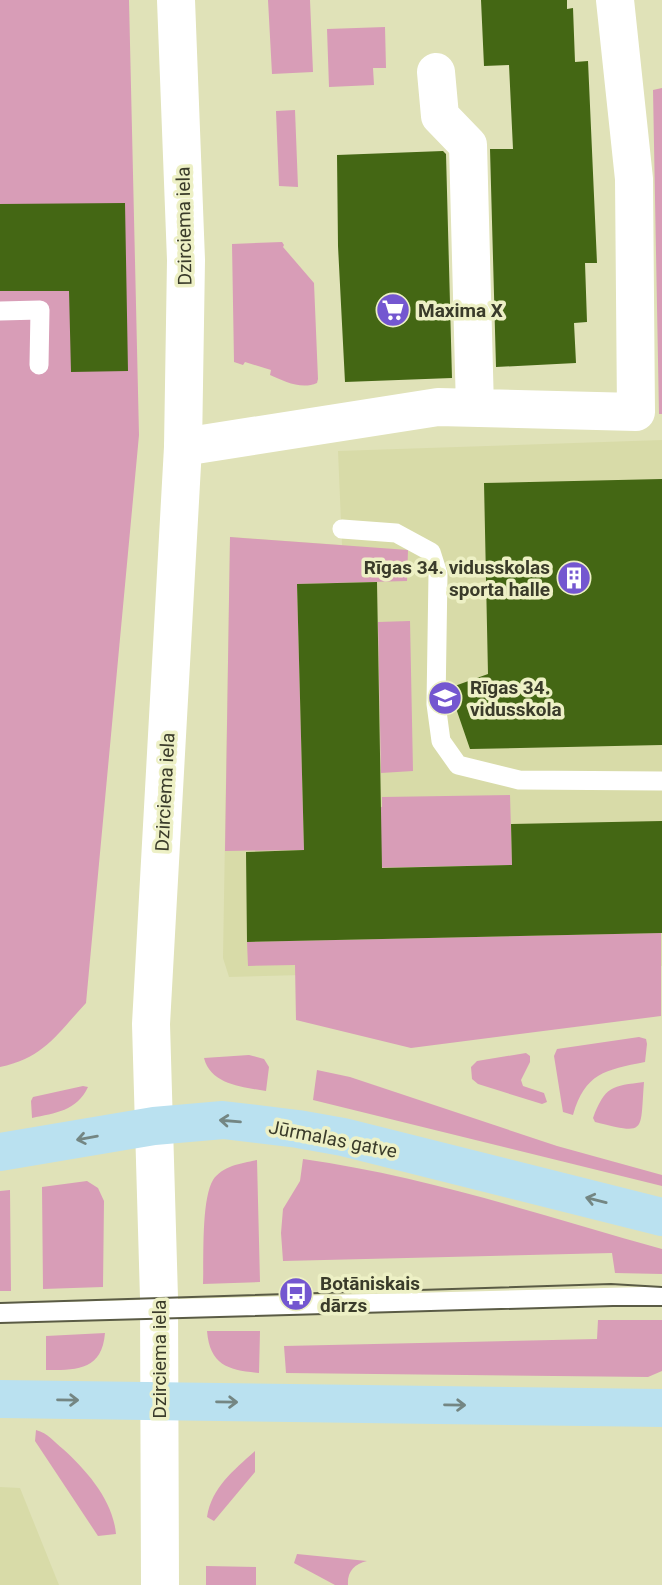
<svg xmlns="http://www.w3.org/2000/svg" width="662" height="1585" viewBox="0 0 662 1585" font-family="Roboto,sans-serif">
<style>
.built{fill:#d8dba8}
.green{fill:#d89db7}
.building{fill:#446714}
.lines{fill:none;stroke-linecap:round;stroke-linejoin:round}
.service{stroke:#fff;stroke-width:19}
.minor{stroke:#fff;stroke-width:38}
.tertiary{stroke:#fff;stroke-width:38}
.secondary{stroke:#bae1f0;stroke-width:38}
.tram{stroke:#5a5b45;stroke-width:2}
.oneway{stroke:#748683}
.labels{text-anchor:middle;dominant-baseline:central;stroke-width:7;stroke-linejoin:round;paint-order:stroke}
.street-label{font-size:19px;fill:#3a3b2a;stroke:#edf0c5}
.poi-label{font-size:19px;font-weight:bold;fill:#3a3b2a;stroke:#edf0c5;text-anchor:start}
</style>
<rect width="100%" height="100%" fill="#e0e2b8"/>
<!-- built -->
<path class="built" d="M662 440V966L229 977 223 958 230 537 342 545 338 451Z
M0 1487 20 1488 59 1585H0Z"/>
<!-- green -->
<path class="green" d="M0 0H129L139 435 86 1003C57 1034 44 1058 0 1067Z
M268 0H310L313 72 272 74Z
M385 27 386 68H373L374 85 329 87 327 29Z
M662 88V414H659L653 90Z
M295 110 298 187 279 186 276 111Z
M282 242 284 245 283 247 314 283 318 379 317 383C301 390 284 381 270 375L271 370 245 362 243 365 234 362 232 244Z
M230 537 408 550 407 581 297 584 304 850 225 851Z
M410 621 413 771 381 773 378 622Z
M510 795 512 865 366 868 365 807H382V797Z
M661 933V1016L411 1048 296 1020 295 965 248 966 247 942Z
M639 1037 646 1039 647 1044 645 1062C605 1070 585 1073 573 1115L563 1112 554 1056 557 1049Z
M526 1053 530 1056V1062L521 1080 523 1086 544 1093 547 1102 542 1104 478 1084 472 1079 471 1067 477 1061Z
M249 1055 264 1059 269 1067 266 1091C243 1087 211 1085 204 1058Z
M317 1070 350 1077 557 1146 662 1175V1186L313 1100Z
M644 1082C640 1133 647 1135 595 1122L593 1118C605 1086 612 1086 644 1082Z
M83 1086 88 1087C77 1111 55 1113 32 1118L31 1101 33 1097Z
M303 1159C425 1176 544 1216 662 1249V1274L615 1273 612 1253 283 1261 281 1233 283 1209 300 1181Z
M257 1160 260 1282 203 1284C204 1260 201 1200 213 1180 222 1166 242 1163 257 1160Z
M87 1181 98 1188 104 1201 103 1287 43 1289 42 1187Z
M10 1190 11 1291H0V1191Z
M598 1320H662V1371L648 1377 286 1373 284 1346 597 1339Z
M207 1331H260L259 1373C229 1370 210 1366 207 1331Z
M105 1333C102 1371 76 1370 46 1370V1336Z
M36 1430C48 1433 54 1442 63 1449 87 1471 113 1500 116 1534L98 1536 35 1441Z
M255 1451V1472L214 1521 207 1517C212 1487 233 1471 255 1451Z
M297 1554 367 1561C354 1564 347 1572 348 1585H335L294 1563Z
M206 1566 256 1567V1585H206Z"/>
<!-- building -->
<path class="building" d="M481 0H567V9L573 8 575 62 588 61 597 263H585L587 322 574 323 576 363 496 367 490 149H513L509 65 484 66Z
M443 151 446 154 452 378 345 382 338 246 337 155Z
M125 203 128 371 71 372 69 291H0V204Z
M662 479V745L470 749 449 688 488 674 484 483Z
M377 582 382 868 512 865 511 824 662 821V933L247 942 246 852 304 850 297 584Z"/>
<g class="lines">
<!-- service -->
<path class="service" d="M0 311 40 310 39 365
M342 529 396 533 431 552 438 574 436 704 441 741 458 765 519 780 662 781
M0 1313 662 1296"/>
<!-- minor -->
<path class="minor" d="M436 72 440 116 468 145 475 408
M183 447 438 407 636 412 634 179 615 0"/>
<!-- tertiary -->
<path class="tertiary" d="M160 1585 159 1298 151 1024 183 447 186 260 176 0"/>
<!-- secondary -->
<path class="secondary" d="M0 1152 154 1126 223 1120 298 1129 343 1137 662 1217
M0 1399 662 1408"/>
<!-- tram -->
<path class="tram" d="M0 1303 611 1284 662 1287
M0 1323 613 1306H662"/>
</g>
<!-- one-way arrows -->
<defs><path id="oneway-shaft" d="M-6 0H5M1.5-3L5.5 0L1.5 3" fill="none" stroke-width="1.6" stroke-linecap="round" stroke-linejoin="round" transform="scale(1.75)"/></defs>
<g class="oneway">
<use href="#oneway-shaft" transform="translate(230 1121) rotate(-175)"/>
<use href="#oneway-shaft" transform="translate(87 1138) rotate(170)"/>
<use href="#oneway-shaft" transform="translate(596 1200) rotate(-166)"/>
<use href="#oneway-shaft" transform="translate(68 1400) rotate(1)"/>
<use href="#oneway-shaft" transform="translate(227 1402) rotate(1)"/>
<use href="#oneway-shaft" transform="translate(455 1405) rotate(1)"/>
</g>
<!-- icons -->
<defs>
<g id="supermarket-disc" transform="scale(1.75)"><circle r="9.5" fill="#7457d0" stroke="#edf0c5"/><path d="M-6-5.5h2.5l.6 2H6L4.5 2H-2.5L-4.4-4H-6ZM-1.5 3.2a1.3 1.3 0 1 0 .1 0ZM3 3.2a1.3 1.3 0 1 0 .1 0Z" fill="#fff"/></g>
<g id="building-disc" transform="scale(1.75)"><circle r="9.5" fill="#7457d0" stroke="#edf0c5"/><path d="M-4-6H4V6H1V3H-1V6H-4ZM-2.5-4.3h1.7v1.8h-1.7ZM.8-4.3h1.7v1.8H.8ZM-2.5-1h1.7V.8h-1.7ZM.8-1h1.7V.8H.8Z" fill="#fff"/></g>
<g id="school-disc" transform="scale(1.75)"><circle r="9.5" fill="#7457d0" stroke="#edf0c5"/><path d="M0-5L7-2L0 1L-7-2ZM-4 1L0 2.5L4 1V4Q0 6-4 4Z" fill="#fff"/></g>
<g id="bus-disc" transform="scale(1.75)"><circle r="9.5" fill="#7457d0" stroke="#edf0c5"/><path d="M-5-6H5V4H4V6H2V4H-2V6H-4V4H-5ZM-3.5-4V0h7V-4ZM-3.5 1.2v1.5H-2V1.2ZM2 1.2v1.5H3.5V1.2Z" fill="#fff"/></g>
</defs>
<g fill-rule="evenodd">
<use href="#supermarket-disc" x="393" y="310"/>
<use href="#building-disc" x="574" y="578"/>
<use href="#school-disc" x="445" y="698"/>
<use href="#bus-disc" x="296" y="1294"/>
</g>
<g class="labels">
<!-- street labels -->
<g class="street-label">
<text transform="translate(184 226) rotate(-91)">Dzirciema iela</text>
<text transform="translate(165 792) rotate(-87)">Dzirciema iela</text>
<text transform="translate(333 1139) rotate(11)">Jūrmalas gatve</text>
<text transform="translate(159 1359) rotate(-90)">Dzirciema iela</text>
</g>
<!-- poi labels -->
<g class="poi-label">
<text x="418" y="310">Maxima X</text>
<text x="550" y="567" text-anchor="end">Rīgas 34. vidusskolas<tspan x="550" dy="22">sporta halle</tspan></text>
<text x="470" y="687">Rīgas 34.<tspan x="470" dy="22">vidusskola</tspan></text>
<text x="320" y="1283">Botāniskais<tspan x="320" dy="22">dārzs</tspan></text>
</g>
</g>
</svg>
